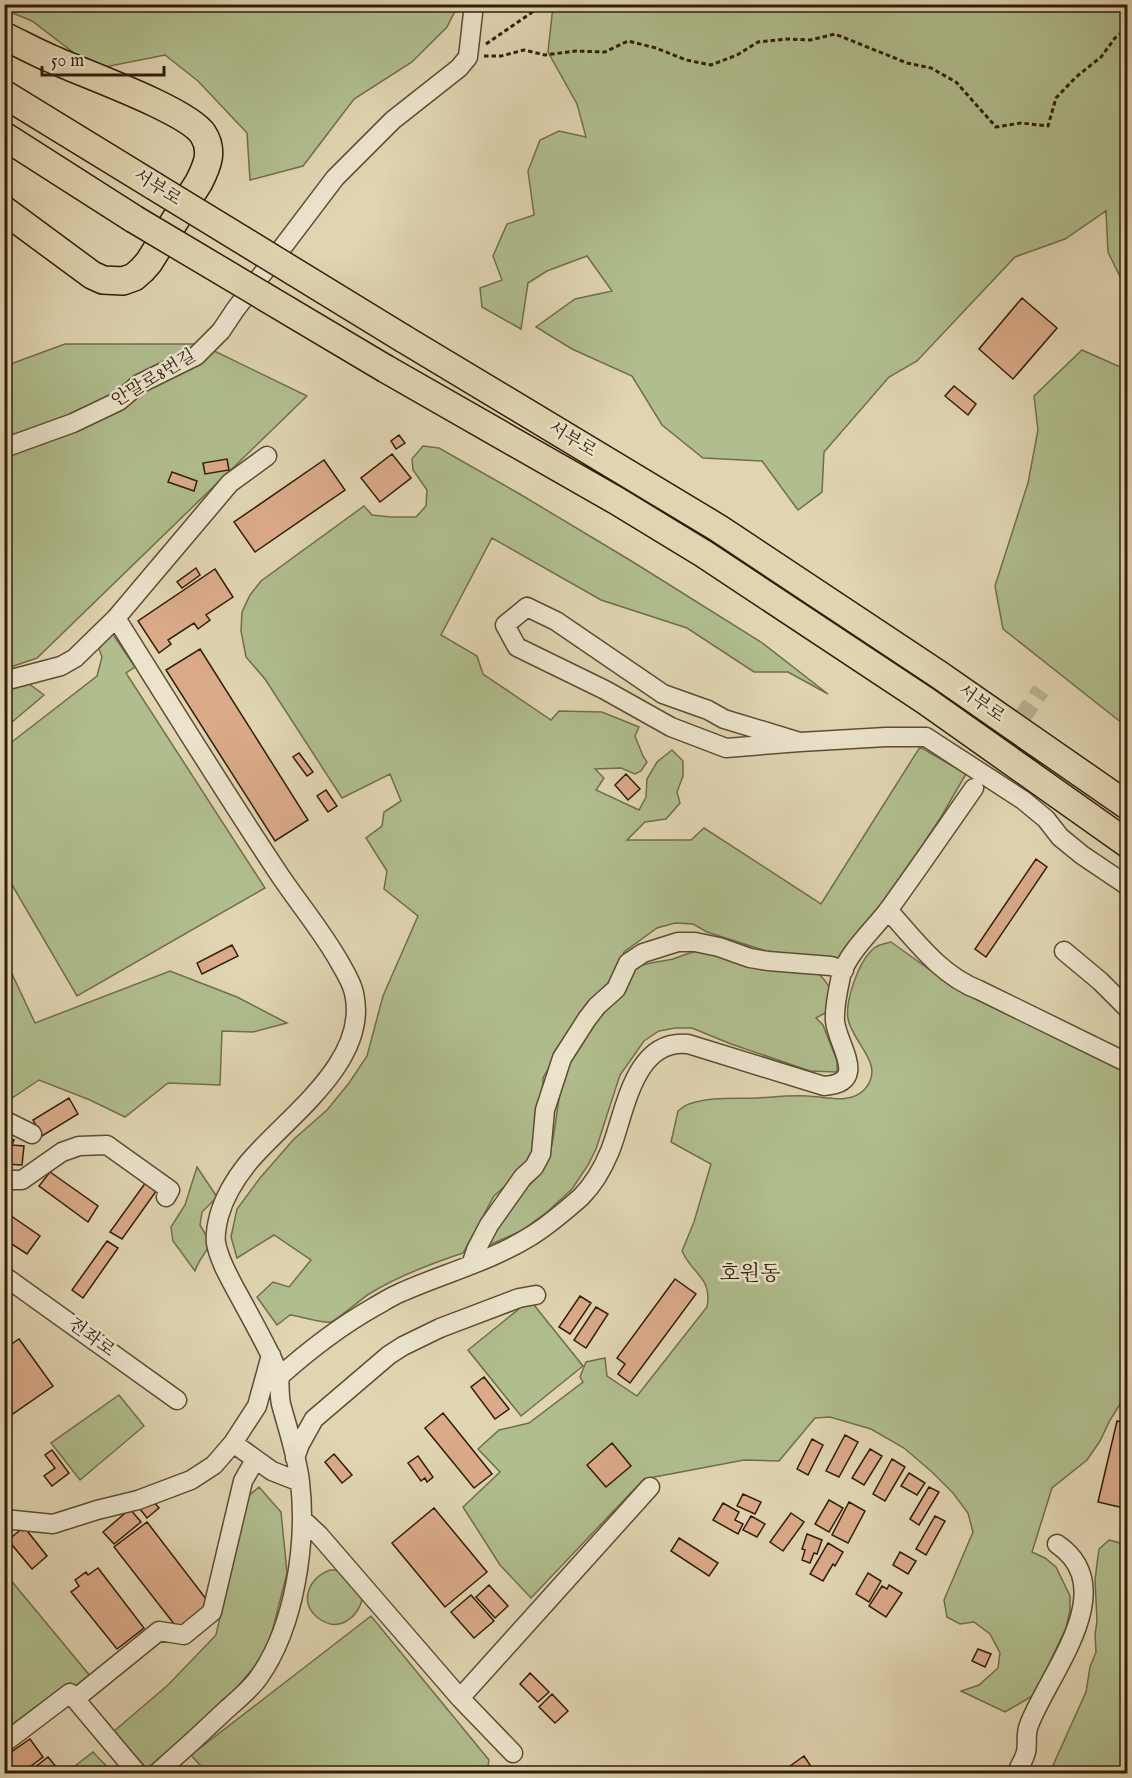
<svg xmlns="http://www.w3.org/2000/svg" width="1132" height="1778" viewBox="0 0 1132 1778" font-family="'IM FELL English','Noto Serif KR',serif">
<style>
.green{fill:#b0bd8d;stroke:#706e4b;stroke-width:1.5}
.building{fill:#daaa89;stroke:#311e09;stroke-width:1.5}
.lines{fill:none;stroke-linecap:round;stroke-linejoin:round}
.minor-tunnel{stroke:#bdb08f;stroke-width:18;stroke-dasharray:18 9;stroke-linecap:butt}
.minor-casing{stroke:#5d4c33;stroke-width:21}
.highway-casing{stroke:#311e09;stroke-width:30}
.path{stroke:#311e09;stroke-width:3;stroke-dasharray:4.5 3;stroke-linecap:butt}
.minor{stroke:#ebe3cc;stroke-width:18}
.highway{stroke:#e0d4b1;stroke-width:27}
.highway-bridge-casing{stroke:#311e09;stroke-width:30;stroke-linecap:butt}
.highway-bridge{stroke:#e0d4b1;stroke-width:27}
.labels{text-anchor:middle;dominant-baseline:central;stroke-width:5;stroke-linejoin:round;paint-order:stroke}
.street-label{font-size:18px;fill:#311e09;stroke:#ebe3cc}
.quarter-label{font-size:21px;fill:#311e09;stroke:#ebe3cc}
</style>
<rect width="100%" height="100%" fill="#e0d4b1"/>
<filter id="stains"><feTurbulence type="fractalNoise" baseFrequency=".00333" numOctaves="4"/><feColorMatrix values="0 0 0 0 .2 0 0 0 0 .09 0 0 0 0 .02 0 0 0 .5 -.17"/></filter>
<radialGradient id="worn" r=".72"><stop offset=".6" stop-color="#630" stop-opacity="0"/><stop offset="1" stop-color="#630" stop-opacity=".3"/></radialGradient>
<!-- green -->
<path class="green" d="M4 5H458L447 27 412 62 354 99 303 166 250 180 247 133 198 81 165 55 95 69 32 21 5 10Z
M535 5H1127V291L1108 252 1106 211 1065 239 1015 257 917 361 889 377 824 452 822 492 798 510 762 461 703 458 662 425 632 376 572 349 536 327 575 299 612 291 587 256 547 271 528 283 521 329 482 307 480 288 502 280 493 256 507 224 534 215 528 171 540 140 559 131 586 137 577 104 548 52 553 6Z
M65 344H200L307 396 37 658 5 669V366Z
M1082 350 1127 370V727L1003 629 995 586 1028 483 1038 430 1034 396Z
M423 446 439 448 518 493 633 562 761 642 828 694 788 672H754L687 628 601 600 492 538 441 635 477 656 483 674 551 720 559 711 602 712 639 727 635 736 643 756 647 762 641 771 635 774 621 768 595 769 604 778 596 790 639 810 646 797 647 779 657 762 672 750 683 761V776L677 792 680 803 666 819 645 822 627 840H691L704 828 821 904 920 747 966 774 941 817 892 892 863 926 842 958 787 954 766 951 707 932 693 924 675 923 657 928 624 952 619 973 569 1032 543 1078V1099L536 1148 525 1168 494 1196 463 1253C433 1263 396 1277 369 1294 361 1299 337 1320 331 1322 324 1324 300 1316 290 1315L277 1325 257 1297 273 1282 289 1287 311 1260 274 1235 237 1258 231 1237 237 1209 260 1178 294 1139 327 1110 349 1083 367 1056 383 996 418 916 384 889 387 871 366 838 382 826 384 812 401 801 390 774 342 798 265 679 246 657 241 631 242 612 250 595 261 581 364 506 372 515 391 517H416L426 506 427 490 413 470 412 459Z
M110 630 135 667 126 673 265 888 77 996 5 873 4 748 97 676 102 657 96 641Z
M24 680 44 695 5 728V692Z
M891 942 947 982 1127 1068V1403L1122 1401 1110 1420 1100 1441 1087 1460 1052 1488 1032 1552 1045 1558 1056 1567 1070 1596V1611L1066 1628 1034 1695 1005 1712 961 1691 979 1685 998 1668 1000 1653 990 1634 974 1622 960 1624 947 1617 944 1600 973 1532 968 1513 953 1493 932 1472 904 1448 871 1429 830 1417 815 1418 779 1461 744 1460 644 1479 531 1598 500 1565 463 1507 500 1472 478 1449 499 1430 529 1423 583 1382 580 1377 586 1362 605 1358 607 1376 637 1396 707 1307C713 1278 692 1274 682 1251L694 1222 711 1164 671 1142 678 1111C682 1108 685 1105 689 1104 711 1096 735 1099 758 1098 774 1097 791 1095 808 1096 827 1097 850 1105 865 1089 886 1064 853 1044 848 1019 845 1001 858 964 871 951 876 945 883 944 891 942Z
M699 950 818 973C833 988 831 991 829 1011L816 1018 823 1025 837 1061V1072L810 1071 731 1044 692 1028H675L659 1031 644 1041 620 1075 596 1149 588 1165 572 1189 547 1212 521 1231 487 1246C496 1229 505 1211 518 1196 528 1185 542 1176 547 1161 556 1139 555 1113 561 1090 570 1052 593 1021 616 991 622 985 627 975 633 970 643 962 661 962 673 959 681 956 690 953 699 950Z
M5 959 35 1023 170 971 237 997 287 1023 253 1032 222 1031 220 1085 168 1083 125 1117 90 1100 39 1080 6 1102 4 1100Z
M197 1167 217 1197 202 1212 200 1225 210 1242C206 1255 199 1258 195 1271L173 1241 171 1227 185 1205Z
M530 1300 583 1366 521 1416 468 1350Z
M119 1395 144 1426 80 1480 51 1443Z
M259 1487 281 1512 287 1573 267 1652 220 1707 148 1770 113 1732 168 1685 216 1635 247 1497Z
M1109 1540 1124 1544 1127 1547V1773H1052L1050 1772 1086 1692 1090 1667 1096 1652 1095 1635 1097 1621 1095 1580 1097 1564 1099 1549Z
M330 1570H339L363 1596C359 1617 339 1634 318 1618 298 1602 309 1578 330 1570Z
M4 1572 91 1677 4 1743Z
M371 1616 489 1760 488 1766 477 1774H208L191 1755Z
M93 1752 113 1773H66Z"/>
<!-- building -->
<path class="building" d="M1022 298 1057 328 1013 379 979 349Z
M954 386 976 404 968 415 945 396Z
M399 435 405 443 396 449 391 441Z
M392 454 411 478 380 502 361 478Z
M227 459 229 470 205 474 203 463Z
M324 460 345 490 255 552 234 522Z
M172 472 197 481 194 491 168 482Z
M196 568 200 575 182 588 177 582Z
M215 569 233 597 206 615 210 620 198 629 194 623 168 640 171 644 159 653 138 621Z
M200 649 308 820 275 841 166 670Z
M299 753 313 772 307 776 293 757Z
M626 774 640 789 628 800 615 785Z
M326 790 337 806 328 812 317 796Z
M1036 859 1047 867 986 957 975 949Z
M232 945 238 956 202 974 197 963Z
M69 1098 78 1114 42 1136 33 1120Z
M4 1139 14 1140 12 1145 24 1146 22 1165 4 1164Z
M50 1172 98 1206 88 1222 39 1186Z
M146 1182 157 1190 122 1239 110 1232Z
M4 1211 40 1236 27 1254 4 1239Z
M107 1241 118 1248 83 1298 72 1290Z
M675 1279 696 1294 630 1383 618 1374 625 1364 617 1358Z
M580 1296 591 1303 570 1334 559 1327Z
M596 1307 608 1314 586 1348 574 1340Z
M19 1339 53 1386 4 1420V1349Z
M484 1377 509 1409 495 1419 471 1387Z
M443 1413 492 1474 474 1488 425 1428Z
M1117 1421 1128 1423V1509L1098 1502Z
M845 1435 858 1442 839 1477 826 1471Z
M812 1439 823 1445 808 1475 797 1469Z
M612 1443 631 1466 606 1487 587 1465Z
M870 1449 882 1456 864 1485 852 1478Z
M52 1450 69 1473 52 1486 44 1476 55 1468 45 1455Z
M334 1454 352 1475 342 1483 325 1462Z
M418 1456 433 1477 427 1482 425 1478 421 1481 408 1463Z
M892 1459 905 1467 885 1501 873 1494Z
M909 1473 925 1483 917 1495 901 1486Z
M929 1487 939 1492 919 1525 910 1519Z
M743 1494 761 1502 755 1514 737 1506Z
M151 1499 159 1508 147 1518 140 1509Z
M829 1500 843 1508 829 1532 815 1524Z
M849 1502 865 1511 848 1543 832 1535Z
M723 1503 739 1512 735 1520 743 1524 738 1534 713 1520Z
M434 1508 487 1572 445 1607 392 1543Z
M130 1509 141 1522 114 1544 103 1532Z
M791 1513 804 1522 783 1551 770 1542Z
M751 1516 765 1524 757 1537 743 1530Z
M935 1516 945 1521 926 1555 916 1549Z
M147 1522 210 1604 178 1629 114 1547Z
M24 1527 47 1556 32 1569 8 1540Z
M807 1534 822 1540 817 1554 814 1553 810 1563 802 1560 805 1550 802 1549Z
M679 1538 718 1563 709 1576 671 1551Z
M828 1543 843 1552 835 1566 833 1564 823 1581 810 1574Z
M900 1552 916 1561 908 1574 893 1565Z
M98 1568 144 1628 117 1649 71 1592 79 1586 75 1580 86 1572 88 1575Z
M868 1573 881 1581 869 1602 856 1594Z
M489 1585 508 1606 495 1618 476 1597Z
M889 1585 902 1593 886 1617 869 1606 882 1586 887 1589Z
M471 1595 494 1621 474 1638 451 1612Z
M978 1649 991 1654 985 1667 972 1661Z
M530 1673 549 1692 538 1702 520 1684Z
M552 1694 568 1711 555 1723 539 1707Z
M30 1739 43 1757 20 1774H4V1757Z
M804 1756 816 1774H779Z
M48 1757 57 1768 50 1774H38L34 1768Z"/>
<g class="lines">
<!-- minor-tunnel -->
<path class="minor-tunnel" d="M975 786 1041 690"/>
<!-- minor casing -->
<g class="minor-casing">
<path id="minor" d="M4 448 73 423 119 401 139 384 196 356 221 331 235 310 335 178 393 120 459 68 468 57 474 4
M116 618C170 704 223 790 279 874 299 904 322 931 340 963 345 972 352 983 354 993 370 1062 285 1118 248 1163 236 1178 224 1198 219 1216 217 1224 215 1235 216 1243 219 1260 229 1277 237 1292 248 1312 259 1332 269 1352 273 1360 277 1369 279 1377 280 1386 279 1395 281 1404 288 1430 297 1456 300 1482 307 1543 295 1626 259 1677 251 1689 237 1700 226 1710 203 1732 180 1753 156 1774
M4 681 61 666 75 658 116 618 230 483 267 456
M800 742 726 748 671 727 605 690 517 647 505 625 527 607 556 621 663 694 708 710 724 719 800 742 886 737H926L1023 800 1046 819 1060 837 1082 855 1128 886
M888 910C914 939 941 976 979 990L1128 1063
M1064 951 1100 981 1128 1009
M4 1120 32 1134
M4 1180H22L62 1152 79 1146 107 1145 170 1190 166 1197
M471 1265 476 1250 489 1225 523 1177 534 1167 541 1154 545 1110 562 1058 587 1019 597 1006 616 989 628 963 643 953 678 942H695L719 947 750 958 768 961 831 966 844 970
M4 1276 177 1400
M279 1377C309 1350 339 1327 374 1307 383 1302 392 1296 402 1292 445 1273 491 1261 531 1236 549 1225 565 1211 581 1197 594 1184 603 1168 610 1151 625 1114 633 1038 688 1044L824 1086C870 1083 837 1045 835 1021 834 1007 838 990 841 976 847 953 875 928 889 909 918 869 946 828 974 788
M233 1443 272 1471 300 1482
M295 1458 300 1444 314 1419 389 1355 403 1346 440 1328 519 1298 536 1295
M4 1519 53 1524 97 1510 138 1500 191 1480 214 1465 233 1443 257 1406 271 1355
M302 1519 319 1535 460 1698 513 1753
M460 1698 650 1487
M75 1699 159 1631 184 1635 212 1612 243 1481 255 1460
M4 1743 70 1693 138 1774
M1016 1774C1019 1767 1024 1760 1026 1752 1028 1744 1025 1734 1029 1725 1048 1674 1123 1589 1057 1544"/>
</g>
<!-- highway casing -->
<g class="highway-casing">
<path id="highway" d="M4 36C21 44 37 53 54 60 85 74 187 110 203 134 214 151 207 166 199 182L149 262 142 270 134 277 123 281 103 280 92 275 4 210
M4 94 154 186
M4 136 134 219
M404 339 718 528 938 674 1128 806
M386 369 617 501 704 554 926 701 1128 844"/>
</g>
<!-- path -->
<path class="path" d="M486 44 544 4
M484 56H501L524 50 545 55 576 51 605 52 628 41 656 48 686 60 711 65 737 55 758 42 788 39 810 40 835 34 907 63 931 68 956 82 996 127 1021 123 1048 126 1056 98 1076 77 1101 57 1115 38 1128 28"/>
<!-- minor -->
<use href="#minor" class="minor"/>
<!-- highway -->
<use href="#highway" class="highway"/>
<!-- highway-bridge casing -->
<g class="highway-bridge-casing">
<path id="highway-bridge" d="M154 186 404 339
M134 219 386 369"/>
</g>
<!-- highway-bridge -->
<use href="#highway-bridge" class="highway-bridge"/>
</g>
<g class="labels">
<!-- street labels -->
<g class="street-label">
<text transform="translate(157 188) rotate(32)">서부로</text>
<text transform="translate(154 379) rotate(-31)">안말로8번길</text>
<text transform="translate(572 440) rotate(31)">서부로</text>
<text transform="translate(981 704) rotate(35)">서부로</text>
<text transform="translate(91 1338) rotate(36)">전좌로</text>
</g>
<!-- quarter labels -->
<g class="quarter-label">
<text x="750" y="1274">호원동</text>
</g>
</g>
<!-- margin -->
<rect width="1132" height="1778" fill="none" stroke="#e0d4b1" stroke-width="24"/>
<rect x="6" y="6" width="1120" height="1766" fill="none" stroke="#311e09" stroke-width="3"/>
<rect x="12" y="12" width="1108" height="1754" fill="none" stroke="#311e09" stroke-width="1.5"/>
<!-- scale -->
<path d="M42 66v9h122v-9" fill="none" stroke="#311e09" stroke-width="3"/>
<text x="51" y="66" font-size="18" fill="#311e09" stroke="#ebe3cc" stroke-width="4.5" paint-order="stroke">50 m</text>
<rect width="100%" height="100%" filter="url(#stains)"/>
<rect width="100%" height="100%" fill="url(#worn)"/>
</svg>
